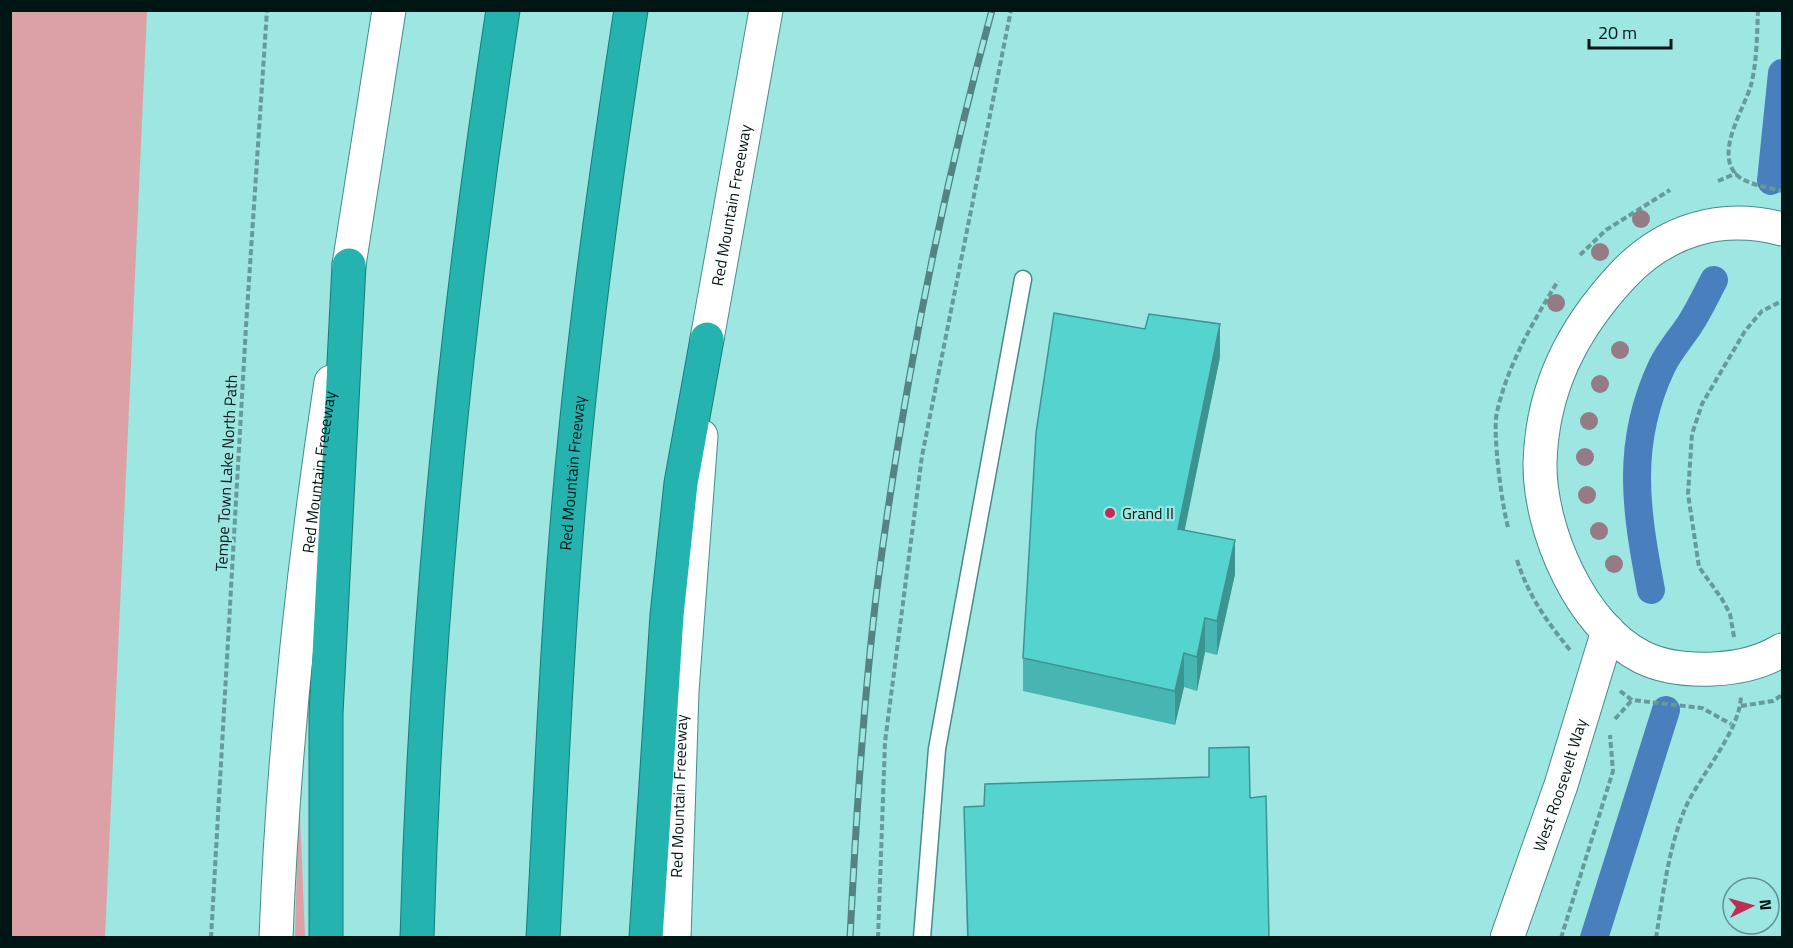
<svg xmlns="http://www.w3.org/2000/svg" width="1793" height="948" viewBox="0 0 1793 948" font-family="'Titillium Web',sans-serif">
<style>
.green{fill:#dba1a6}
.lines{fill:none;stroke-linecap:round;stroke-linejoin:round}
.canal{stroke:#487fbc;stroke-width:28}
.service-casing{stroke:#458c8a;stroke-width:19}
.minor-casing{stroke:#458c8a;stroke-width:35}
.tertiary-casing{stroke:#458c8a;stroke-width:35}
.secondary-casing{stroke:#458c8a;stroke-width:35}
.motorway-casing{stroke:#187c79;stroke-width:35}
.path{stroke:#659b98;stroke-width:4;stroke-dasharray:6 3;stroke-linecap:butt}
.service{stroke:#fff;stroke-width:16}
.minor{stroke:#fff;stroke-width:33}
.tertiary{stroke:#fff;stroke-width:33}
.secondary{stroke:#fff;stroke-width:33}
.motorway{stroke:#25b3af;stroke-width:33}
.rail-casing{stroke:#538481;stroke-width:7}
.rail{stroke:#9de6e2;stroke-width:4.5;stroke-dasharray:14;stroke-linecap:butt}
.tree{fill:#947b86}
.wall{fill:#49b5b2}
.shaded-wall{fill:#3c9491}
.building{fill:#55d3cf;stroke:#3c9491;stroke-width:1.5}
.poi-dot{fill:#bf2e51;stroke:#9de6e2;stroke-width:2}
.labels{text-anchor:middle;dominant-baseline:central;stroke-width:4.5;stroke-linejoin:round;paint-order:stroke}
.street-label{font-size:16px;fill:#001615;stroke:#9de6e2}
.poi-label{font-size:16px;fill:#001615;stroke:#9de6e2;text-anchor:start}
</style>
<rect width="100%" height="100%" fill="#9de6e2"/>
<!-- green -->
<path class="green" d="M10 11H147L105 937H11Z
M299 789 305 937H295Z"/>
<g class="lines">
<!-- canal -->
<path class="canal" d="M1771 181 1782 73
M1651 590C1636 510 1625 444 1662 366 1669 351 1681 338 1690 324 1699 310 1706 295 1714 280
M1594 938 1666 710"/>
<!-- service casing -->
<g class="service-casing">
<path id="service" d="M922 938 937 749 1023 279"/>
</g>
<!-- minor casing -->
<g class="minor-casing">
<g id="minor">
<path d="M1782 229C1721 213 1665 230 1622 276 1572 330 1542 389 1540 463 1539 529 1581 627 1642 657 1664 668 1689 670 1713 669 1737 668 1761 663 1782 650"/>
<path id="s1" d="M1507 938 1561 785 1608 631"/>
</g>
</g>
<!-- tertiary casing -->
<g class="tertiary-casing">
<g id="tertiary">
<path id="s2" d="M276 938C283 751 303 566 331 382"/>
<path id="s3" d="M674 938 682 691 701 436"/>
</g>
</g>
<!-- secondary casing -->
<g class="secondary-casing">
<g id="secondary">
<path d="M349 265 389 10"/>
<path id="s4" d="M707 339 766 10"/>
</g>
</g>
<!-- motorway casing -->
<g class="motorway-casing">
<g id="motorway">
<path d="M326 938V714L349 265"/>
<path d="M417 938C425 627 456 318 503 10"/>
<path id="s5" d="M543 938C552 771 558 604 575 438 589 295 609 152 631 10"/>
<path d="M646 938 667 615 681 483 707 339"/>
</g>
</g>
<!-- path -->
<path class="path" d="M1758 10C1757 34 1757 62 1751 85 1744 110 1710 159 1742 179 1753 185 1770 188 1782 191
M1718 181 1737 173
M1580 255 1606 230 1670 190
M1508 527C1502 506 1492 431 1497 412 1508 364 1533 322 1558 281
M1517 560C1528 595 1547 622 1570 650
M1734 637 1730 614 1722 599 1699 567 1688 494 1692 434 1702 404 1745 331 1762 311 1782 301
M1620 691 1632 700 1702 708 1731 724
M1741 706 1773 701 1782 695
M1615 719 1632 700
M211 938 246 326 267 10
M878 938 885 742 922 456 1011 10
M1561 938 1613 771 1610 735
M1656 938C1663 895 1668 851 1684 811 1698 777 1741 731 1741 695"/>
<!-- service -->
<use href="#service" class="service"/>
<!-- minor -->
<use href="#minor" class="minor"/>
<!-- tertiary -->
<use href="#tertiary" class="tertiary"/>
<!-- secondary -->
<use href="#secondary" class="secondary"/>
<!-- motorway -->
<use href="#motorway" class="motorway"/>
<!-- rail casing -->
<g class="rail-casing">
<path id="rail" d="M850 938C856 821 863 705 877 589 902 395 940 200 992 10"/>
</g>
<!-- rail -->
<use href="#rail" class="rail"/>
</g>
<!-- trees -->
<g class="tree">
<circle cx="1641" cy="219" r="9"/>
<circle cx="1600" cy="252" r="9"/>
<circle cx="1556" cy="303" r="9"/>
<circle cx="1620" cy="350" r="9"/>
<circle cx="1600" cy="384" r="9"/>
<circle cx="1589" cy="421" r="9"/>
<circle cx="1585" cy="457" r="9"/>
<circle cx="1587" cy="495" r="9"/>
<circle cx="1599" cy="531" r="9"/>
<circle cx="1614" cy="564" r="9"/>
</g>
<!-- wall -->
<path class="wall" d="M1220 357 1184 530 1235 574 1217 655 1205 652 1197 691 1184 687 1175 725 1023 691V658Z
M1250 798 1269 938H967L964 807Z"/>
<!-- shaded-wall -->
<path class="shaded-wall" d="M1220 324V357L1178 563V529Z
M1235 540V574L1217 655V621Z
M1205 618V652L1197 691V657Z
M1184 653V687L1175 725V691Z"/>
<!-- building -->
<path class="building" d="M1054 313 1145 329 1149 314 1220 324 1178 529 1235 540 1217 621 1205 618 1197 657 1184 653 1175 691 1023 658 1036 433Z
M1249 747 1250 798 1266 796 1269 938H968L964 807 984 806 985 784 1209 777V748Z"/>
<!-- markers -->
<circle class="poi-dot" cx="1110" cy="513" r="6"/>
<g class="labels">
<!-- street labels -->
<g class="street-label">
<text stroke="none"><textPath href="#s4" startOffset="136">Red Mountain Freeeway</textPath></text>
<text stroke="none"><textPath href="#s2" startOffset="468">Red Mountain Freeeway</textPath></text>
<text transform="translate(226 473) rotate(-87)">Tempe Town Lake North Path</text>
<text stroke="none"><textPath href="#s5" startOffset="466">Red Mountain Freeway</textPath></text>
<text stroke="none"><textPath href="#s1" startOffset="162">West Roosevelt Way</textPath></text>
<text stroke="none"><textPath href="#s3" startOffset="142">Red Mountain Freeeway</textPath></text>
</g>
<!-- poi labels -->
<g class="poi-label">
<text x="1122" y="513">Grand II</text>
</g>
</g>
<!-- border -->
<rect width="1793" height="948" fill="none" stroke="#001615" stroke-width="24"/>
<!-- north arrow -->
<g transform="translate(1751 906) rotate(85)"><circle r="28" fill="#9de6e2" stroke="#5e9390" stroke-width="1.5"/>
<path d="M0-4.5L10 22L0 15L-10 22Z" fill="#bf2e51"/>
<text y="-9" font-size="16" font-weight="bold" text-anchor="middle" fill="#001615">N</text>
</g>
<!-- scale -->
<path d="M1589 39v9h82v-9" fill="none" stroke="#001615" stroke-width="3"/>
<text x="1598" y="39" font-size="18" fill="#001615" stroke="#9de6e2" stroke-width="4.5" paint-order="stroke">20 m</text>
</svg>
